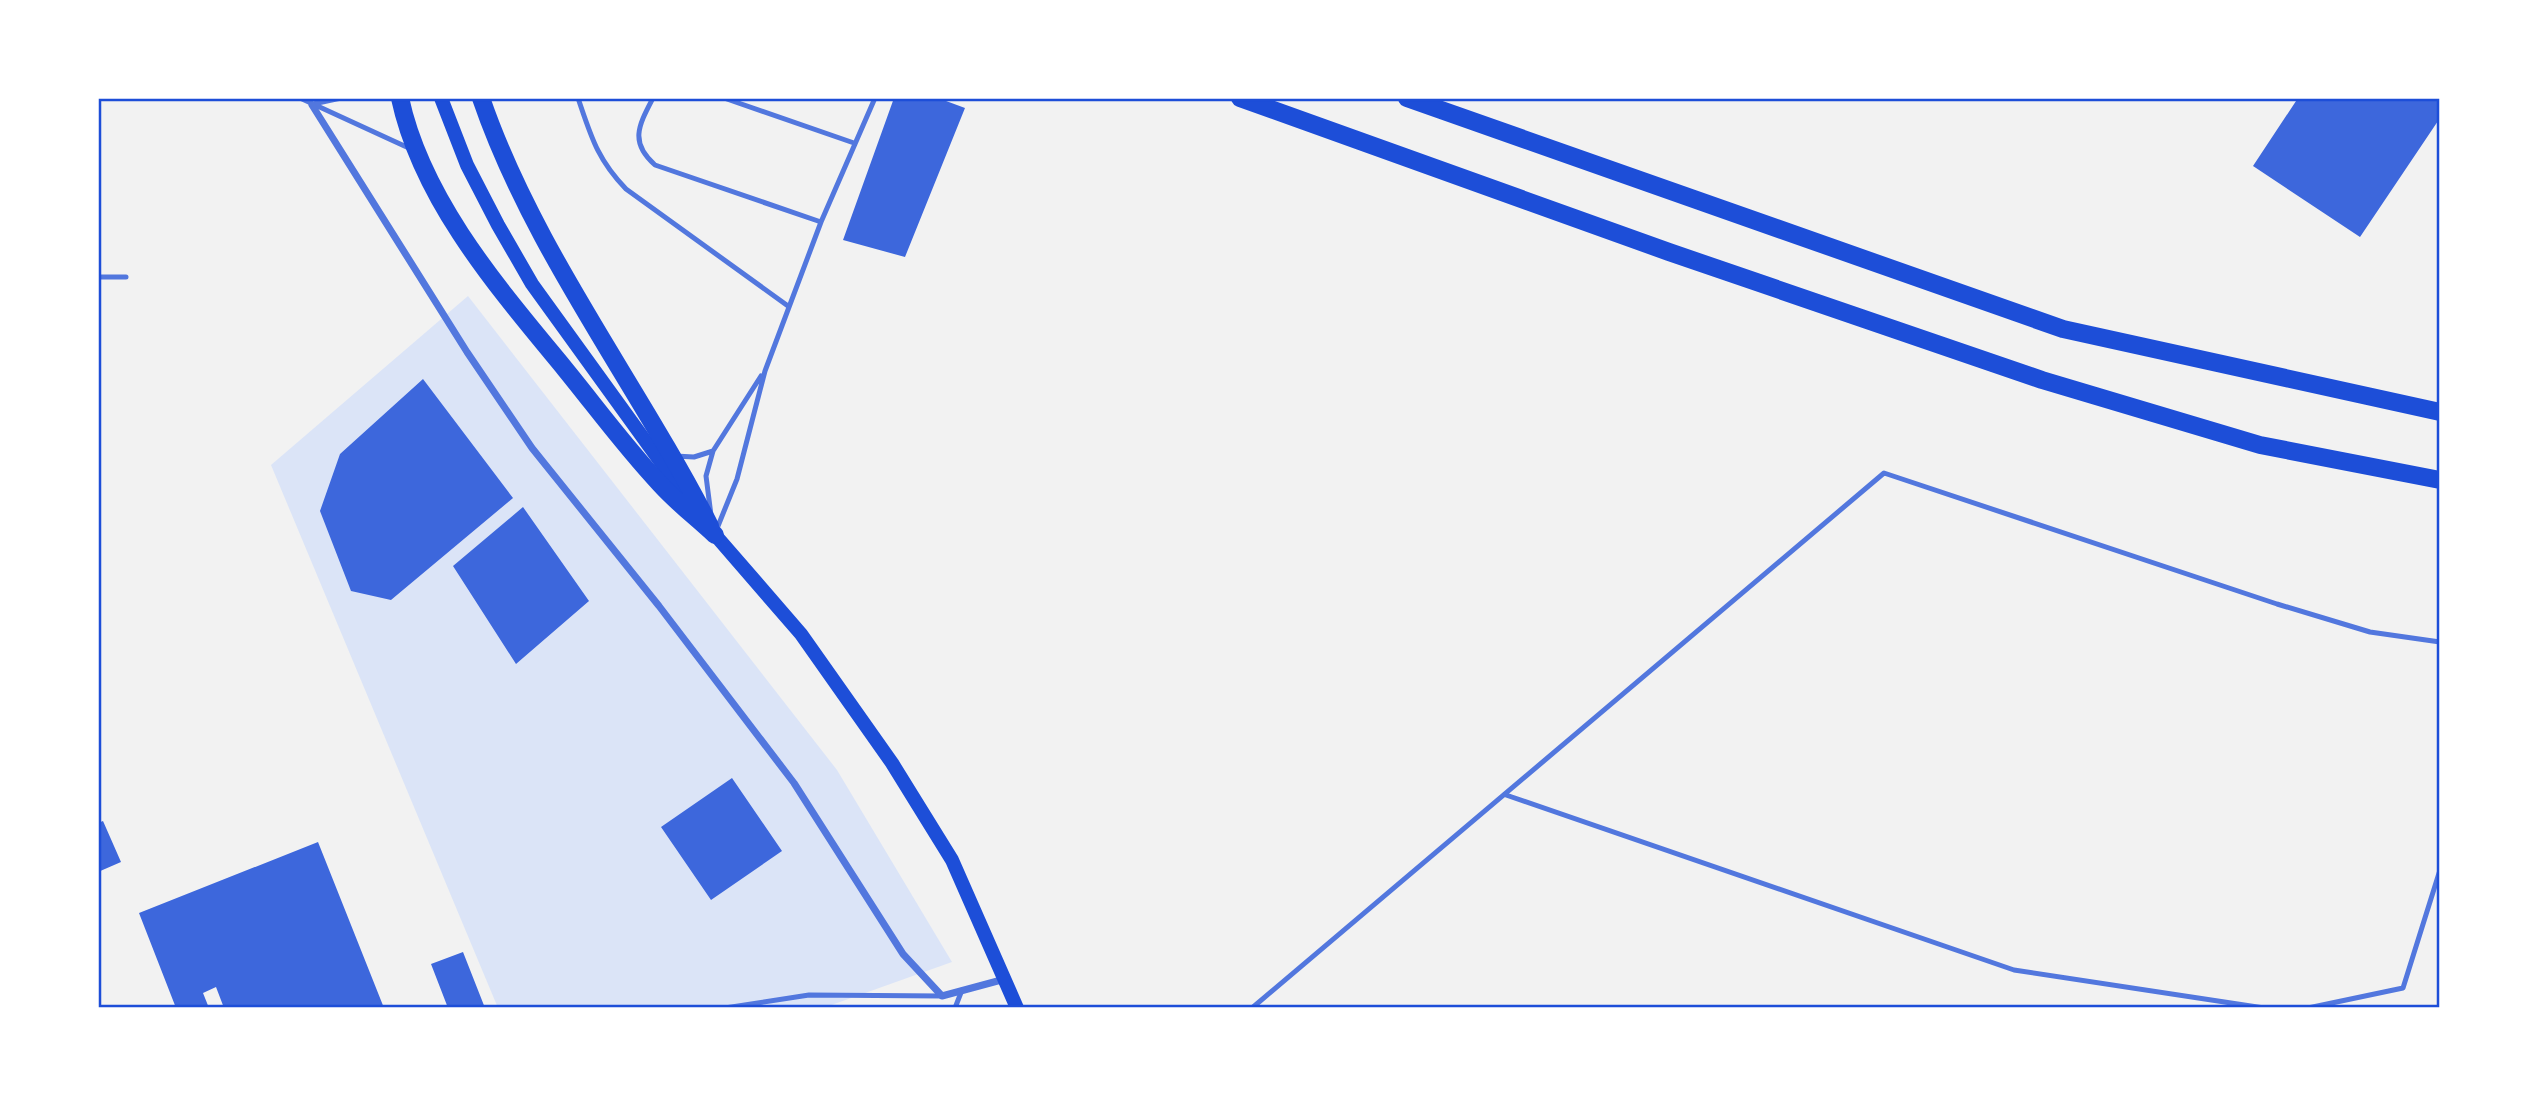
<svg xmlns="http://www.w3.org/2000/svg" width="2538" height="1106" viewBox="0 0 2538 1106" font-family="Helvetica,sans-serif">
<style>
.green{fill:#dbe4f7}
.building{fill:#3d67dc}
.lines{fill:none;stroke-linecap:round;stroke-linejoin:round}
.service{stroke:#5277de;stroke-width:5}
.minor{stroke:#5277de;stroke-width:7}
.secondary{stroke:#1d4ed8;stroke-width:14}
.primary{stroke:#1d4ed8;stroke-width:18}
.neatline{fill:none;stroke:#1d4ed8;stroke-width:2.5}
</style>
<rect width="100%" height="100%" fill="#f2f2f2"/>
<!-- green -->
<path class="green" d="M468 296 837 770 952 962 823 1008H498L271 465Z"/>
<!-- building -->
<path class="building" d="M894 98H938L965 108 905 257 843 240Z
M2298 98H2440V118L2360 237 2253 166Z
M423 379 513 498 391 600 351 591 320 511 340 454Z
M523 507 589 601 516 664 453 566Z
M732 778 782 851 711 900 661 827Z
M103 821 121 862 98 872V823Z
M318 842 384 1008H224L216 987 203 993 209 1008H176L139 913Z
M463 952 485 1008H448L431 964Z"/>
<g class="lines">
<!-- service -->
<path class="service" d="M300 98 411 149
M578 98C591 136 597 159 626 189L788 306
M653 98C639 125 629 142 655 165L821 222
M724 98 854 143
M313 104 341 98
M98 277H126
M675 456 694 457 713 451
M711 515 706 476 713 451 761 376
M716 531 737 479 765 371 821 222 875 98
M1506 795 2014 970 2264 1008
M725 1008 809 995 942 996
M955 1008 962 990
M1252 1008 1884 473 2277 604 2370 632 2440 642
M2308 1008 2403 988 2440 870"/>
<!-- minor -->
<path class="minor" d="M312 105 467 352 532 448 659 606 794 783 903 954 942 996 1005 979"/>
<!-- secondary -->
<path class="secondary" d="M441 98 467 165 498 225 532 284 691 504
M710 529 801 634 892 763 952 860 1017 1008"/>
<!-- primary -->
<path class="primary" d="M400 98C422 201 500 290 565 369 596 407 626 448 660 484 677 503 697 518 715 535
M481 98C533 250 637 383 710 526
M1240 98 1669 252 2042 380 2260 445 2440 480
M1407 98 2063 329 2440 412"/>
</g>
<!-- border -->
<rect width="2538" height="1106" fill="none" stroke="#ffffff" stroke-width="200"/>
<rect x="100" y="100" width="2338" height="906" class="neatline"/>
</svg>
